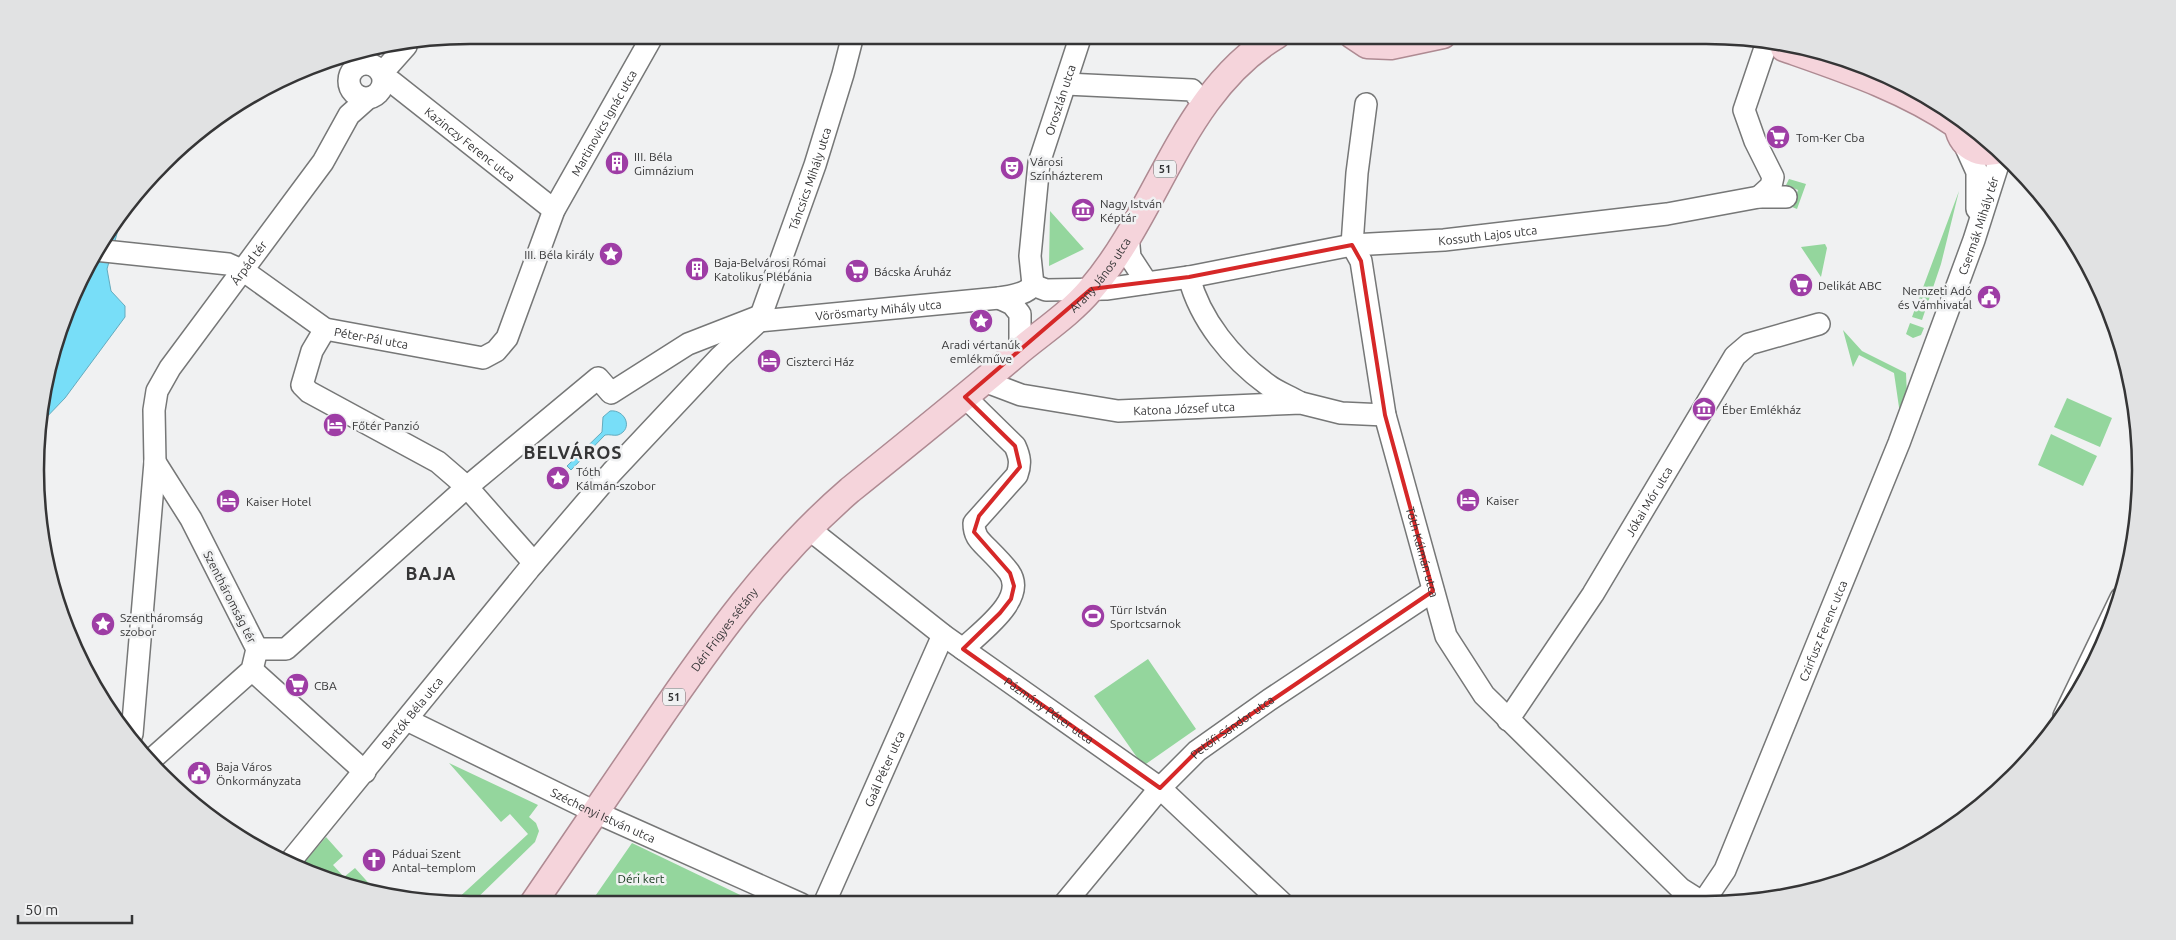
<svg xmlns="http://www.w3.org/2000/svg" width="2176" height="940" viewBox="0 0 2176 940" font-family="Ubuntu,sans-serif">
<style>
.green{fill:#94d69d}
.water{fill:#78def8;stroke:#64abbe}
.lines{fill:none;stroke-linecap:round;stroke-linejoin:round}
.minor-casing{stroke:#767777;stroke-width:24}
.major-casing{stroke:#ae8a92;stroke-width:29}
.minor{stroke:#fff;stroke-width:21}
.major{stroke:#f5d4db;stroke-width:26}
.marked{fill:none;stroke:#d62828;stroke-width:4;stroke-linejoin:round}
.labels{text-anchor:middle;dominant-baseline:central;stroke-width:5;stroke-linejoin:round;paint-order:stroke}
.shield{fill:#f0f1f2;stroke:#6d6d6e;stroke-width:1}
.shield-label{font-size:11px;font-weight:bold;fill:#353536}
.street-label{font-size:12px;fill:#353536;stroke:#f0f1f2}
.poi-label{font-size:12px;fill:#353536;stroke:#f0f1f2;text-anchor:start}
.park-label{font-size:12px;fill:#113418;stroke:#f0f1f2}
.district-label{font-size:18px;font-weight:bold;letter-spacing:1px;fill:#353536;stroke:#f0f1f2}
.rim{fill:none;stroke:#353536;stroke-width:2.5}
</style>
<rect width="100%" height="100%" fill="#f0f1f2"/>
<!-- green -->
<path class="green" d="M1789 179 1806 184 1797 209 1792 207 1798 190 1786 185Z
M1959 191 1941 264 1922 320 1912 317Z
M1050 211 1084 249 1049 266Z
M1825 244 1827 248 1821 277 1801 247Z
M1910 323 1924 328 1921 335 1913 338 1906 334Z
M1843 330 1862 351 1906 373 1907 396 1900 414 1894 373 1859 355 1853 367Z
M2067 398 2112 418 2100 447 2054 427Z
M2051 434 2097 456 2083 486 2038 465Z
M1148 659 1196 729 1143 766 1094 696Z
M449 763 538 805 529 817 536 823 539 831 535 842 470 905 454 902 528 834 510 814 501 822Z
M326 837 343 856 333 865 344 877 355 868 374 889 330 882 299 868Z
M632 843 759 904 589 905Z"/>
<!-- water -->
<path class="water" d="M137 200 120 223 107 269 111 291 125 306V317L65 398 40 424 43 385 93 253Z
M610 411C625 409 634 429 618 435 614 436 609 434 605 435L571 470 567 466 602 432 603 417Z"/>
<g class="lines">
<!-- minor casing -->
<g class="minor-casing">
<g id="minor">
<circle cx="366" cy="81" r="17"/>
<path d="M382 73 406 46"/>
<path id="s1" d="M384 80 392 82 554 210"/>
<path d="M1066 84 1192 90 1204 104"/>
<path id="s2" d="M1366 104 1357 173 1352 245 1361 261 1385 415 1446 636 1484 695 1681 889 1700 901"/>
<path d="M1963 141 1977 172V209"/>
<path d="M1759 197 1771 186 1773 177 1755 141 1744 110 1766 45"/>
<path d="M1128 235 1130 257 1147 283"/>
<path id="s3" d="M95 250 228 264 244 271 325 329 483 358 496 351 507 338 554 210 653 35"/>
<path d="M1189 277C1200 320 1232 359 1268 385 1277 392 1289 396 1299 402"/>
<path id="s4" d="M1033 285 1046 290 1106 289 1189 277 1352 245 1444 240 1667 214 1759 197H1786"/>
<path id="s5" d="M1033 285 1030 256 1039 163 1081 35"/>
<path d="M999 298 1012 304 1020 314V351"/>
<path id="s6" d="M759 321 999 298C1010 296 1026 295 1033 285"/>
<path d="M325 329 312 351 302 385 309 392 438 462 467 487 534 563"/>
<path id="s7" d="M984 381 1021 395 1118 411 1301 403 1341 413 1385 415"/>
<path id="s8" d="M809 529 943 635 1160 788 1282 903"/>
<path d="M257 649H286L467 487 598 378 611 393 688 344 760 316"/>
<path d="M963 649C980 632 1028 599 1009 572 1003 564 995 556 988 549 979 540 974 536 974 523L1017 475C1021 464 1020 457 1015 446L965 397"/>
<path d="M252 670 365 772"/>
<path d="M2064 716 2121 598"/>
<path id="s9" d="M407 720 595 812 801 904"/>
<path id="s10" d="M1508 720 1593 594 1735 356 1749 344 1819 324"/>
<path id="s11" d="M132 734 155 462 154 410 157 391 170 368 323 162 349 115 367 99"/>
<path d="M152 759 252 670 257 649 191 519 155 462"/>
<path id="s12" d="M289 863 529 569 612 472 720 357 759 321 815 165 843 74 853 35"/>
<path id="s13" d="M1704 901 1725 870 1899 443 1974 240 2002 152"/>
<path id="s14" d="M1065 903 1160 788 1197 751 1269 700 1433 591"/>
<path id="s15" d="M824 904 943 635"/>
</g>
</g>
<!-- major casing -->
<g class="major-casing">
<g id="major">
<path d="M1352 35 1367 45 1391 46 1443 35"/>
<path d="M1784 48C1844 69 1905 89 1957 125"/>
<path d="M1958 118C1955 142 1977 158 1999 150"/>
<path id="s16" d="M532 905C572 846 612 788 652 729 710 644 771 558 850 490 906 445 962 400 1017 353 1042 332 1070 314 1091 289 1160 209 1181 93 1277 35"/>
</g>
</g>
<!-- minor -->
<use href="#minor" class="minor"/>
<!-- major -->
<use href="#major" class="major"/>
</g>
<!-- marked area -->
<path class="marked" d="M1352 245 1361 261 1385 415 1433 591 1197 751 1160 788 963 649 1000 613 1011 599 1014 586 1010 573 974 532 979 516 1020 467 1015 446 965 397 1091 289 1189 277Z"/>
<!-- icons -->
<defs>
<g id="supermarket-disc" transform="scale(1.25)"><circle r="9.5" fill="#9e3da5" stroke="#f0f1f2"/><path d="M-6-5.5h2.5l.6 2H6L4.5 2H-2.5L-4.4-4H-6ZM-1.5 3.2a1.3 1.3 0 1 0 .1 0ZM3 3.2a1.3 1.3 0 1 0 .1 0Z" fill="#fff"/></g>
<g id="building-disc" transform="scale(1.25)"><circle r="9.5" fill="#9e3da5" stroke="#f0f1f2"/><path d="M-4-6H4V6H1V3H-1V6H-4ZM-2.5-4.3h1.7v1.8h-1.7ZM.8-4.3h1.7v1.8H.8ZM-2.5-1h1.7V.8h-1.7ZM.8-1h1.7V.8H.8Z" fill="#fff"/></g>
<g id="theatre-disc" transform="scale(1.25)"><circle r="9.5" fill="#9e3da5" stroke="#f0f1f2"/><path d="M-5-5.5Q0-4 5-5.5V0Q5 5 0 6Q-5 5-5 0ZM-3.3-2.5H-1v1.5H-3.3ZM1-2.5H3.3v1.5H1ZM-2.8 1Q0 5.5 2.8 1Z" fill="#fff"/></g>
<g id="museum-disc" transform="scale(1.25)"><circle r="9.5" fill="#9e3da5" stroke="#f0f1f2"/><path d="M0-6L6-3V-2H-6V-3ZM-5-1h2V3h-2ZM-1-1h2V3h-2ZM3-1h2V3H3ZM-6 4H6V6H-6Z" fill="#fff"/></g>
<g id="sight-disc" transform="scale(1.25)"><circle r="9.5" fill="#9e3da5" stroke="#f0f1f2"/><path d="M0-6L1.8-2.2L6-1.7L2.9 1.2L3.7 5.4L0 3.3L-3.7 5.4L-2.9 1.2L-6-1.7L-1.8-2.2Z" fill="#fff"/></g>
<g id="civic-disc" transform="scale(1.25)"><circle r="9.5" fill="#9e3da5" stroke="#f0f1f2"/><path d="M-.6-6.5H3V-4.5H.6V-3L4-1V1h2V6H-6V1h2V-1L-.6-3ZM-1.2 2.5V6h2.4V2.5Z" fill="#fff"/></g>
<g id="hotel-disc" transform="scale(1.25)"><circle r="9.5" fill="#9e3da5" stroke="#f0f1f2"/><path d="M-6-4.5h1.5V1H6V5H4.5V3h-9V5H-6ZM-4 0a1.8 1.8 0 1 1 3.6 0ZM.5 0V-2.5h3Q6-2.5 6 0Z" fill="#fff"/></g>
<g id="stadium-disc" transform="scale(1.25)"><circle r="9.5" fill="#9e3da5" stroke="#f0f1f2"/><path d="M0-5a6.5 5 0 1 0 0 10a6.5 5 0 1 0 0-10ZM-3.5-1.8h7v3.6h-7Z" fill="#fff"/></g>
<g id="church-disc" transform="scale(1.25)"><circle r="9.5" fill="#9e3da5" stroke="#f0f1f2"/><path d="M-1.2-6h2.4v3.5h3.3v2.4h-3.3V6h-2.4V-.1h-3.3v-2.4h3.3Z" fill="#fff"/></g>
</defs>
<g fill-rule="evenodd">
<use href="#supermarket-disc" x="1778" y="137"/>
<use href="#building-disc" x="617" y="163"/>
<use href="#theatre-disc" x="1012" y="168"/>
<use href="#museum-disc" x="1083" y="210"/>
<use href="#sight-disc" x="611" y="254"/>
<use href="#building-disc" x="697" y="269"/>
<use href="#supermarket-disc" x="857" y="271"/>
<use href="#supermarket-disc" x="1801" y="285"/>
<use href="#civic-disc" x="1989" y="297"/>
<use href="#sight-disc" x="981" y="321"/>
<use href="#hotel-disc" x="769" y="361"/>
<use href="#museum-disc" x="1704" y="409"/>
<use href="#hotel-disc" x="335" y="425"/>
<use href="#sight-disc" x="558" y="478"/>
<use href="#hotel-disc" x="1468" y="500"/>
<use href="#hotel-disc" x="228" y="501"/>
<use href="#stadium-disc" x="1093" y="616"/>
<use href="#sight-disc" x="103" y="624"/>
<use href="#supermarket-disc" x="297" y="685"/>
<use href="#civic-disc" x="199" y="773"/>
<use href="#church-disc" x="374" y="860"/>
</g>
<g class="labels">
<!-- shield labels -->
<g class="shield">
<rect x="1154" y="160.5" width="22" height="17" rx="4"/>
<rect x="663" y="688.5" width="22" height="17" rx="4"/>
</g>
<g class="shield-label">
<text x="1165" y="169">51</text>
<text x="674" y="697">51</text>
</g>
<!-- street labels -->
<g class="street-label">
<text stroke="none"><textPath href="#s5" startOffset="189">Oroszlán utca</textPath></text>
<text stroke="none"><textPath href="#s3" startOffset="680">Martinovics Ignác utca</textPath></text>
<text stroke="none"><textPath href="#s1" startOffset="108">Kazinczy Ferenc utca</textPath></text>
<text stroke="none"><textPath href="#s12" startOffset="869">Táncsics Mihály utca</textPath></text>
<text stroke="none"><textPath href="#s13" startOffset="730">Csermák Mihály tér</textPath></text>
<text stroke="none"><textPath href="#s4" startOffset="460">Kossuth Lajos utca</textPath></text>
<text stroke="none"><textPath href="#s11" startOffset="502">Árpád tér</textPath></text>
<text stroke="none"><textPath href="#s16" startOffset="855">Arany János utca</textPath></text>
<text stroke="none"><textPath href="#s6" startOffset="120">Vörösmarty Mihály utca</textPath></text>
<text stroke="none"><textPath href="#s3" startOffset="298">Péter-Pál utca</textPath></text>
<text stroke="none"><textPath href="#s7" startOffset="204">Katona József utca</textPath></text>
<text stroke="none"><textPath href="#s10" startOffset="260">Jókai Mór utca</textPath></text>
<text stroke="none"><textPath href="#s2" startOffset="458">Tóth Kálmán utca</textPath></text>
<text transform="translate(230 597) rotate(63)">Szentháromság tér</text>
<text stroke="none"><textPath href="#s16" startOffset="336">Déri Frigyes sétány</textPath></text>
<text stroke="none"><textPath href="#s13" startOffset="296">Czirfusz Ferenc utca</textPath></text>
<text stroke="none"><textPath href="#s8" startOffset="301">Pázmány Péter utca</textPath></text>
<text stroke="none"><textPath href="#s12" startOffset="194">Bartók Béla utca</textPath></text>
<text stroke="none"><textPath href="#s14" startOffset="244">Petőfi Sándor utca</textPath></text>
<text stroke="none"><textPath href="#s15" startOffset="148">Gaál Péter utca</textPath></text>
<text stroke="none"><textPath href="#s9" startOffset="218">Széchenyi István utca</textPath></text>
</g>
<!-- poi labels -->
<g class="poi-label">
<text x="1796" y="137">Tom-Ker Cba</text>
<text x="634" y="156">III. Béla<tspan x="634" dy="14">Gimnázium</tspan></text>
<text x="1030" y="161">Városi<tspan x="1030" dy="14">Színházterem</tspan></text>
<text x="1100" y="203">Nagy István<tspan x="1100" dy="14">Képtár</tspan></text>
<text x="594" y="254" text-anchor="end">III. Béla király</text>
<text x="714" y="262">Baja-Belvárosi Római<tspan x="714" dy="14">Katolikus Plébánia</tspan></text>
<text x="874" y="271">Bácska Áruház</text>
<text x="1818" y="285">Delikát ABC</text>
<text x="1972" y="290" text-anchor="end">Nemzeti Adó<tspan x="1972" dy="14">és Vámhivatal</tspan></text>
<text x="981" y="344" text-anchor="middle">Aradi vértanúk<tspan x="981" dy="14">emlékműve</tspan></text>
<text x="786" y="361">Ciszterci Ház</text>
<text x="1722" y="409">Éber Emlékház</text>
<text x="352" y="425">Főtér Panzió</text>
<text x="576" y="471">Tóth<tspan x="576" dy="14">Kálmán-szobor</tspan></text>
<text x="1486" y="500">Kaiser</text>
<text x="246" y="501">Kaiser Hotel</text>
<text x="1110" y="609">Türr István<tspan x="1110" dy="14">Sportcsarnok</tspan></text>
<text x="120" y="617">Szentháromság<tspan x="120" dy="14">szobor</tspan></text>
<text x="314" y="685">CBA</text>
<text x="216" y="766">Baja Város<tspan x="216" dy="14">Önkormányzata</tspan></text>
<text x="392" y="853">Páduai Szent<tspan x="392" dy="14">Antal–templom</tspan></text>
</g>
<!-- park labels -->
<g class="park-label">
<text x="641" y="878">Déri kert</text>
</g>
<!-- district labels -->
<g class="district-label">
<text x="573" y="452">BELVÁROS</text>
<text x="431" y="573">BAJA</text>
</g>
</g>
<!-- crop -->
<path d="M0 0H2176V940H0ZM470 44H1706A426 426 0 0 1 2132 470V470A426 426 0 0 1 1706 896H470A426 426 0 0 1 44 470V470A426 426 0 0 1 470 44Z" fill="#e1e2e3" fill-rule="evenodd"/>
<path class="rim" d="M470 44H1706A426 426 0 0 1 2132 470V470A426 426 0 0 1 1706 896H470A426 426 0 0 1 44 470V470A426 426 0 0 1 470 44Z"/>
<!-- scale -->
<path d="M18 915v8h114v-8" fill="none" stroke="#353536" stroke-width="2.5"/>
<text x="25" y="915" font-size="15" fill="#353536" stroke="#f0f1f2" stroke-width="4" paint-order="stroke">50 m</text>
</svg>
